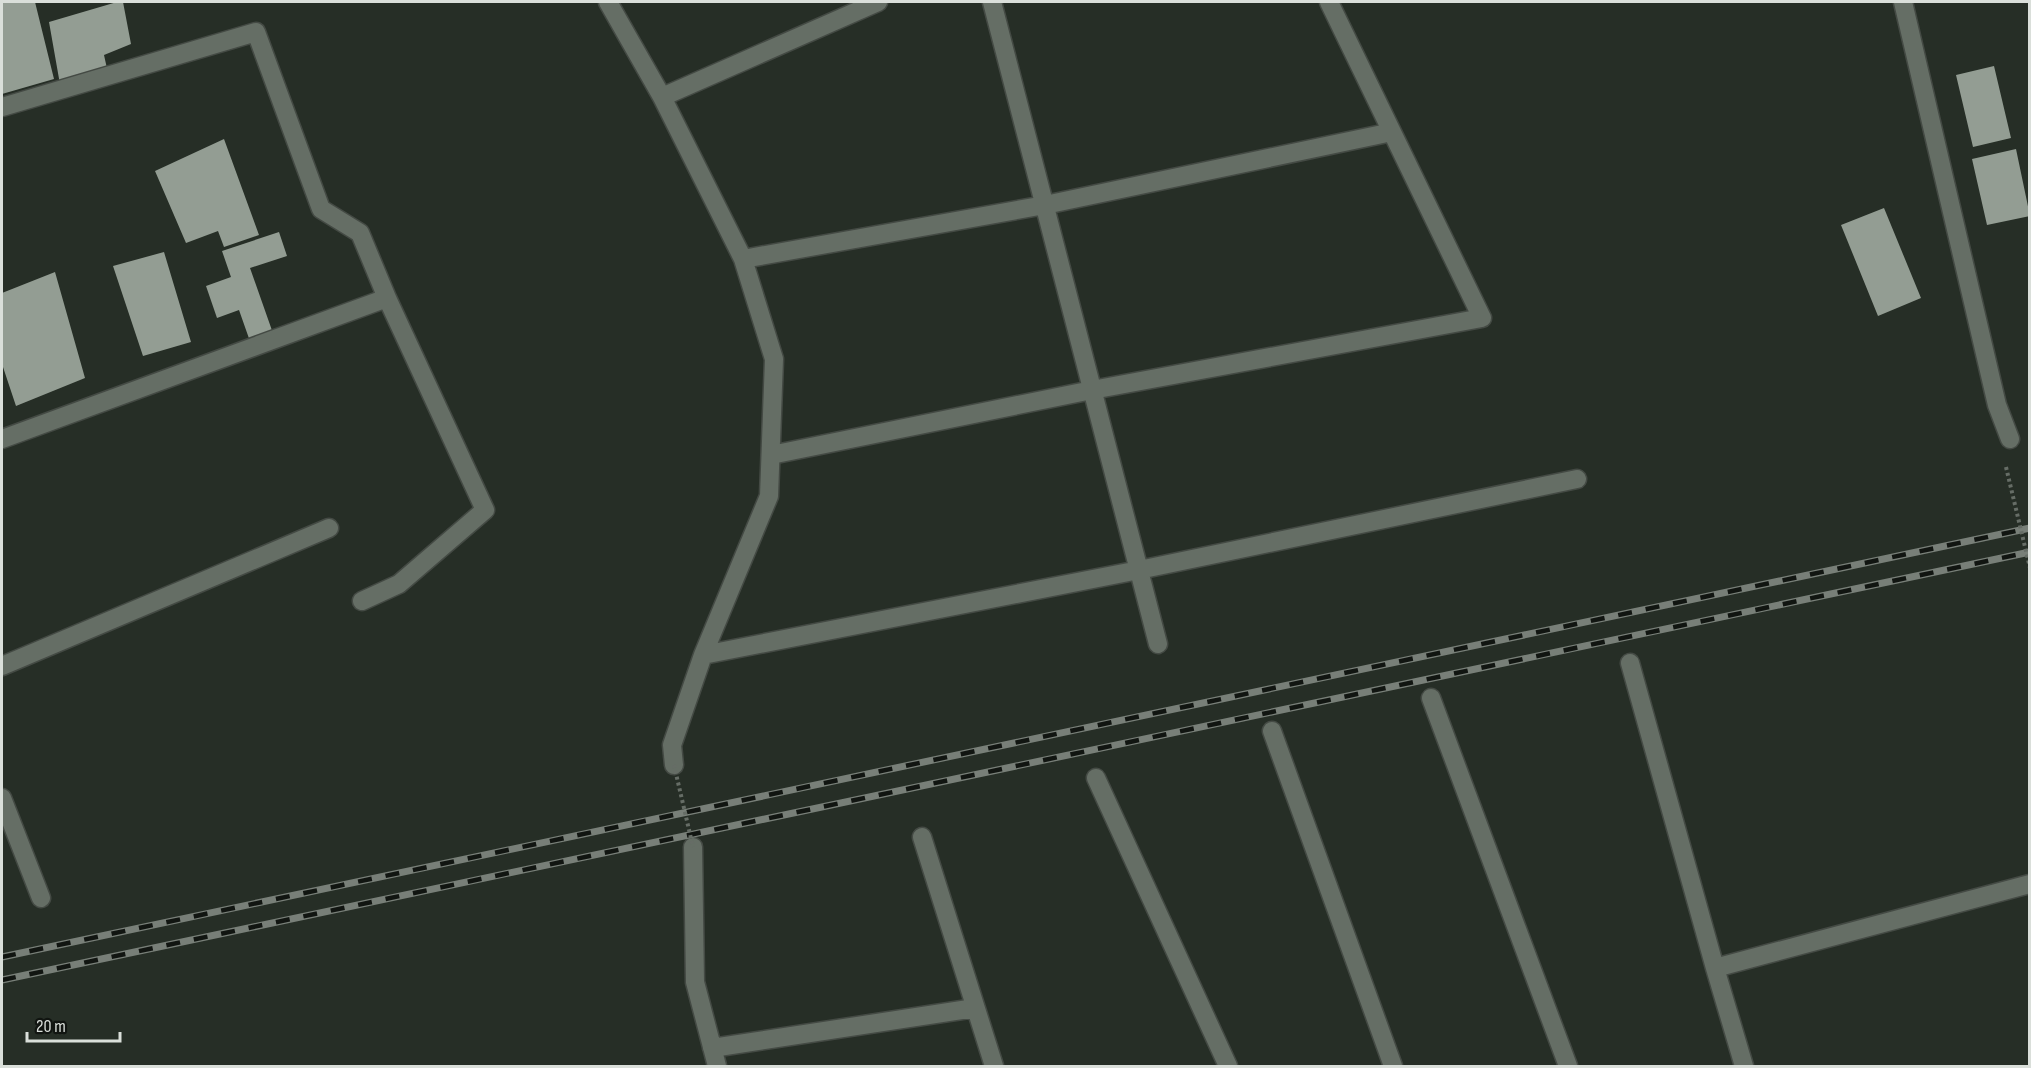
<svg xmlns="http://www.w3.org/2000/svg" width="2031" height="1068" viewBox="0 0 2031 1068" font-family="'Sofia Sans Condensed',sans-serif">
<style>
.building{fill:#939d93}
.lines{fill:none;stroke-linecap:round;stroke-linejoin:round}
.street-casing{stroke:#444a44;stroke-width:21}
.street{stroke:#656e65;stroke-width:18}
.rail-casing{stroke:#787f78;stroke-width:7}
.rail{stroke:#111511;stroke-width:4.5;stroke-dasharray:14;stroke-linecap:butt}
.path-bridge{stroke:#666d66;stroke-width:4;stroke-dasharray:3 3;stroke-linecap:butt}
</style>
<rect width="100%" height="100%" fill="#262e26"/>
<!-- building -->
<path class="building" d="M2 2H35L54 79 2 94Z
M117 2H123L131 44 104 55 108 73 61 90 49 22Z
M1994 66 2011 138 1973 147 1956 75Z
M224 139 259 235 224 247 218 231 186 243 155 171Z
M2016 149 2030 216 1987 225 1972 159Z
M1884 208 1921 298 1878 316 1841 225Z
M279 232 287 256 250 268 275 339 252 347 239 310 217 318 206 286 231 277 222 251Z
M164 252 191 342 143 356 113 266Z
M55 272 85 378 16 406 2 364V293Z"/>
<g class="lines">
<!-- street casing -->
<g class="street-casing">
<path id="street" d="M608 2 662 97 743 259 774 359 769 496 703 655 672 745 674 765
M992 2 1158 644
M1903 2 1997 405 2010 439
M662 97 878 2
M2 107 256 32 321 209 360 233 387 298
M743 259 1045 205 1392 132
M2 439 387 298 485 510 399 584 362 601
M771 455 1092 390 1482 318 1329 2
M703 655 1139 570 1577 479
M1630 663 1715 968 1744 1066
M2 666 329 528
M1431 698 1568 1066
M1272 731 1393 1066
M1096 778 1228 1066
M2 798 41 898
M922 837 994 1066
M693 847 695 982 717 1066
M1715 968 2030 884
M712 1048 975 1008"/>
</g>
<!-- street -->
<use href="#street" class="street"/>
<!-- rail casing -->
<g class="rail-casing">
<path id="rail" d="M2 957 2030 528
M2 980 2030 552"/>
</g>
<!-- rail -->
<use href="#rail" class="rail"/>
<!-- path-bridge -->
<path class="path-bridge" d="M2006 467 2030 568
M674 765 693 847"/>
</g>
<!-- border -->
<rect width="2031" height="1068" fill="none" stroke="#dadfda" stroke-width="6"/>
<!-- scale -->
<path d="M27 1032v9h93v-9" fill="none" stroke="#dadfda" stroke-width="3"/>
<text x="36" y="1032" font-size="18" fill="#dadfda" stroke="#111511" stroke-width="4.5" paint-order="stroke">20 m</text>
</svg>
